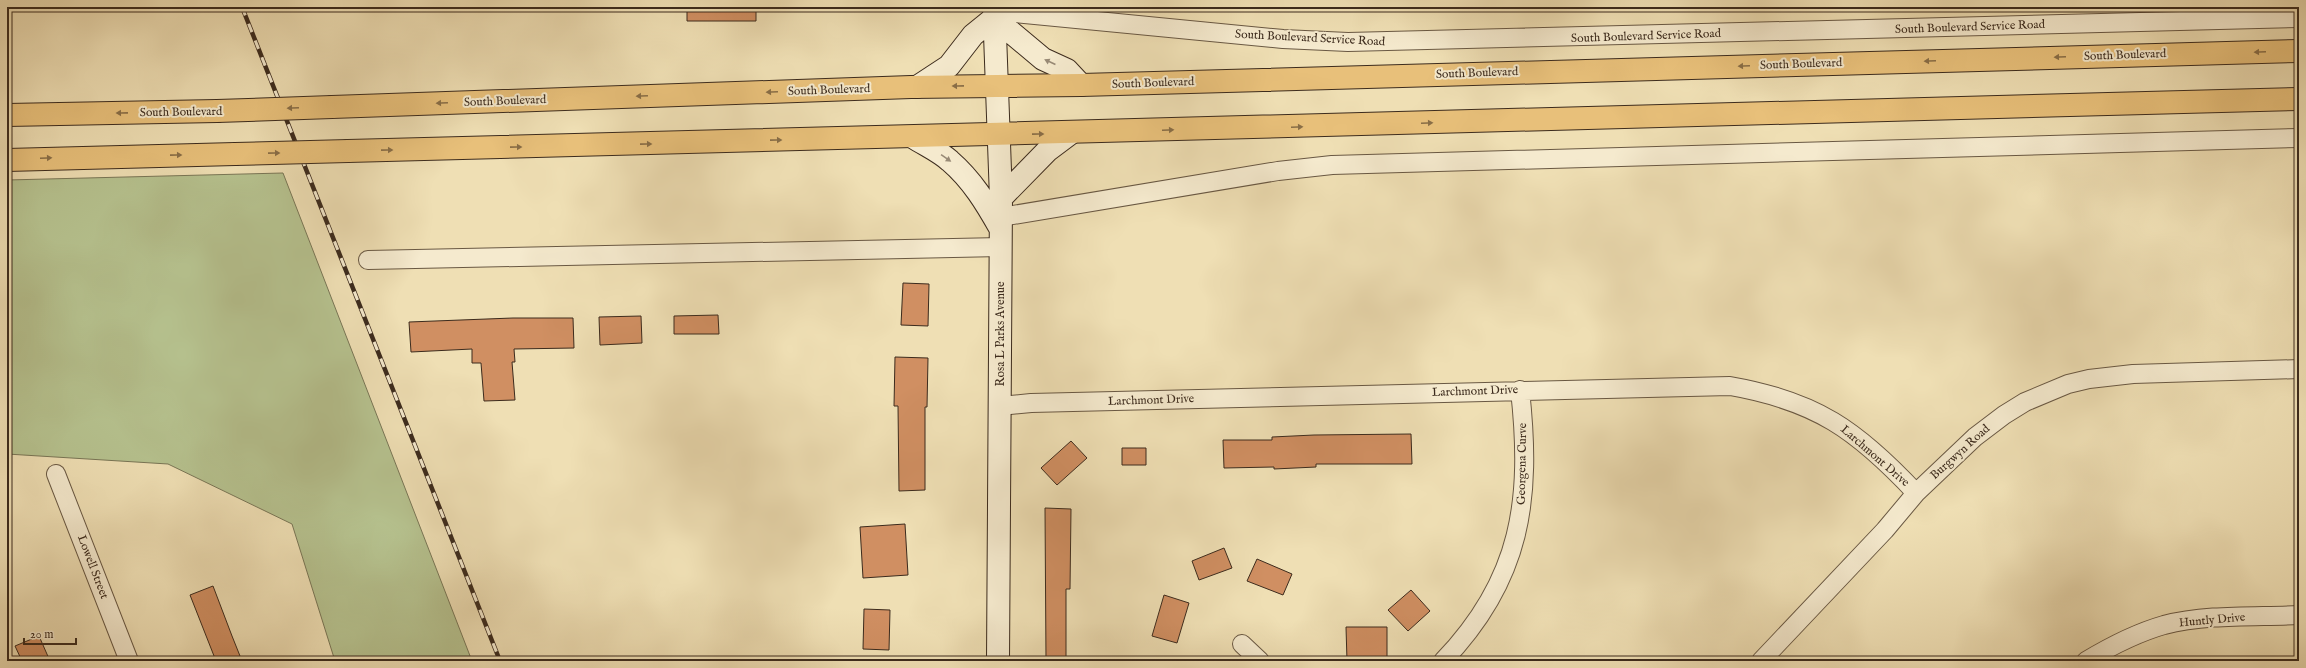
<svg xmlns="http://www.w3.org/2000/svg" width="2306" height="668" viewBox="0 0 2306 668" font-family="'IM FELL English',serif">
<style>
.green{fill:#b6c28f;stroke:#797656}
.building{fill:#d08f62;stroke:#3c2b1d}
.lines{fill:none;stroke-linecap:round;stroke-linejoin:round}
.street-casing{stroke:#695843;stroke-width:20}
.secondary-casing{stroke:#3c2b1d;stroke-width:24}
.highway-casing{stroke:#3c2b1d;stroke-width:24}
.street{stroke:#f5eace;stroke-width:18}
.secondary{stroke:#f5eace;stroke-width:22}
.highway{stroke:#e8c07a;stroke-width:22}
.rail-casing{stroke:#3c2b1d;stroke-width:4.5}
.rail{stroke:#f5eace;stroke-width:3;stroke-dasharray:9;stroke-linecap:butt}
.highway-bridge-casing{stroke:#3c2b1d;stroke-width:24;stroke-linecap:butt}
.highway-bridge{stroke:#e8c07a;stroke-width:22}
.oneway{fill:#896e47}
.oneway2{fill:#988a76}
.labels{text-anchor:middle;dominant-baseline:central;stroke-width:4;stroke-linejoin:round;paint-order:stroke}
.street-label{font-size:12px;fill:#3c2b1d;stroke:#f5eace}
</style>
<rect width="100%" height="100%" fill="#efdfb4"/>
<filter id="stains"><feTurbulence type="fractalNoise" baseFrequency=".005" numOctaves="4"/><feColorMatrix values="0 0 0 0 .2 0 0 0 0 .09 0 0 0 0 .02 0 0 0 .5 -.17"/></filter>
<radialGradient id="worn" r=".72"><stop offset=".6" stop-color="#630" stop-opacity="0"/><stop offset="1" stop-color="#630" stop-opacity=".3"/></radialGradient>
<!-- green -->
<path class="green" d="M283 173 472 661H335L292 524 168 464 7 454V180Z"/>
<!-- building -->
<path class="building" d="M687 7H756V21H687Z
M903 283 929 284 928 326 901 325Z
M718 315 719 334H674V316Z
M641 316 642 343 600 345 599 317Z
M513 318H573L574 348 514 349 515 362H512L515 400 484 401 481 363H472V349L411 352 409 322Z
M895 357 928 358 927 407H925V490L899 491 898 406H894Z
M1411 434 1412 464H1316V467L1274 469V467L1224 468 1223 440H1272V437L1314 435Z
M1071 441 1087 458 1057 485 1041 468Z
M1122 448H1146V465H1122Z
M1045 508 1071 509 1070 589H1066V661H1046Z
M905 524 908 575 863 578 860 527Z
M1224 548 1232 568 1199 580 1192 561Z
M1257 559 1292 574 1283 595 1247 581Z
M213 586 232 636 242 661H216L190 595Z
M1411 590 1430 611 1408 631 1388 610Z
M1164 595 1189 603 1177 643 1152 636Z
M864 609 890 610 889 650 863 649Z
M1346 627H1387V661H1347Z
M39 636 50 661H22L15 646Z"/>
<g class="lines">
<!-- street casing -->
<g class="street-casing">
<path id="street" d="M994 11 1283 39 1348 42 2299 18
M1001 217 1278 171 1332 165 2299 138
M368 260 1001 247
M1000 406 1031 403 1730 386C1816 401 1857 430 1916 493
M56 474 129 661
M1242 644 1260 661
M1443 661C1522 579 1532 499 1520 390
M1761 661 1885 530 1916 493 1975 437 2004 415 2025 402 2068 384 2089 379 2133 374 2299 369
M2086 661C2111 646 2136 633 2164 625 2207 614 2255 617 2299 615"/>
</g>
<!-- secondary casing -->
<g class="secondary-casing">
<path id="secondary" d="M994 7 1001 198 998 661
M917 87 949 66 973 35 994 18 1043 59 1067 70 1081 85
M913 137C925 145 939 151 950 161 972 180 986 203 1000 228
M1001 198 1047 151 1071 133"/>
</g>
<!-- highway casing -->
<g class="highway-casing">
<path id="highway" d="M332 107 911 87 1081 85 2299 51
M7 115 217 111
M348 151 2299 99
M7 160 235 154"/>
</g>
<!-- street -->
<use href="#street" class="street"/>
<!-- secondary -->
<use href="#secondary" class="secondary"/>
<!-- highway -->
<use href="#highway" class="highway"/>
<!-- rail casing -->
<g class="rail-casing">
<path id="rail" d="M242 7 500 661"/>
</g>
<!-- rail -->
<use href="#rail" class="rail"/>
<!-- highway-bridge casing -->
<g class="highway-bridge-casing">
<path id="highway-bridge" d="M217 111 332 107
M235 154 348 151"/>
</g>
<!-- highway-bridge -->
<use href="#highway-bridge" class="highway-bridge"/>
</g>
<!-- one-way arrows -->
<defs><path id="oneway-solid" d="M-6-.8H1V-3.2L6.5 0L1 3.2V.8H-6Z"/></defs>
<g class="oneway">
<use href="#oneway-solid" transform="translate(2260 52) rotate(178)"/>
<use href="#oneway-solid" transform="translate(2060 57) rotate(178)"/>
<use href="#oneway-solid" transform="translate(1930 61) rotate(178)"/>
<use href="#oneway-solid" transform="translate(1744 66) rotate(178)"/>
<use href="#oneway-solid" transform="translate(958 86) rotate(179)"/>
<use href="#oneway-solid" transform="translate(772 92) rotate(178)"/>
<use href="#oneway-solid" transform="translate(642 96) rotate(178)"/>
<use href="#oneway-solid" transform="translate(442 103) rotate(178)"/>
<use href="#oneway-solid" transform="translate(293 108) rotate(178)"/>
<use href="#oneway-solid" transform="translate(122 113) rotate(179)"/>
<use href="#oneway-solid" transform="translate(1427 123) rotate(-2)"/>
<use href="#oneway-solid" transform="translate(1297 127) rotate(-2)"/>
<use href="#oneway-solid" transform="translate(1168 130) rotate(-2)"/>
<use href="#oneway-solid" transform="translate(1038 134) rotate(-1)"/>
<use href="#oneway-solid" transform="translate(776 140) rotate(-1)"/>
<use href="#oneway-solid" transform="translate(646 144) rotate(-1)"/>
<use href="#oneway-solid" transform="translate(516 147) rotate(-1)"/>
<use href="#oneway-solid" transform="translate(387 150) rotate(-1)"/>
<use href="#oneway-solid" transform="translate(274 153) rotate(-1)"/>
<use href="#oneway-solid" transform="translate(176 155) rotate(-1)"/>
<use href="#oneway-solid" transform="translate(46 158) rotate(-2)"/>
</g>
<g class="oneway2">
<use href="#oneway-solid" transform="translate(1050 62) rotate(-155)"/>
<use href="#oneway-solid" transform="translate(946 158) rotate(35)"/>
</g>
<g class="labels">
<!-- street labels -->
<g class="street-label">
<text transform="translate(1970 27) rotate(-2)">South Boulevard Service Road</text>
<text transform="translate(1646 36) rotate(-2)">South Boulevard Service Road</text>
<text transform="translate(1310 38) rotate(3)">South Boulevard Service Road</text>
<text transform="translate(2125 55) rotate(-2)">South Boulevard</text>
<text transform="translate(1801 64) rotate(-2)">South Boulevard</text>
<text transform="translate(1477 73) rotate(-2)">South Boulevard</text>
<text transform="translate(1153 83) rotate(-2)">South Boulevard</text>
<text transform="translate(829 90) rotate(-2)">South Boulevard</text>
<text transform="translate(505 101) rotate(-2)">South Boulevard</text>
<text transform="translate(181 112) rotate(-1)">South Boulevard</text>
<text transform="translate(1000 334) rotate(-90)">Rosa L Parks Avenue</text>
<text transform="translate(1475 391) rotate(-2)">Larchmont Drive</text>
<text transform="translate(1151 400) rotate(-2)">Larchmont Drive</text>
<text transform="translate(1960 452) rotate(-42)">Burgwyn Road</text>
<text transform="translate(1875 456) rotate(41)">Larchmont Drive</text>
<text transform="translate(1522 464) rotate(-89)">Georgena Curve</text>
<text transform="translate(93 567) rotate(69)">Lowell Street</text>
<text transform="translate(2212 620) rotate(-5)">Huntly Drive</text>
</g>
</g>
<!-- margin -->
<rect width="2306" height="668" fill="none" stroke="#efdfb4" stroke-width="24"/>
<rect x="8" y="8" width="2290" height="652" fill="none" stroke="#3c2b1d" stroke-width="2"/>
<rect x="12" y="12" width="2282" height="644" fill="none" stroke="#3c2b1d"/>
<!-- scale -->
<path d="M24 638v6h52v-6" fill="none" stroke="#3c2b1d" stroke-width="2"/>
<text x="30" y="638" font-size="12" fill="#3c2b1d" stroke="#f5eace" stroke-width="3" paint-order="stroke">20 m</text>
<rect width="100%" height="100%" filter="url(#stains)"/>
<rect width="100%" height="100%" fill="url(#worn)"/>
</svg>
